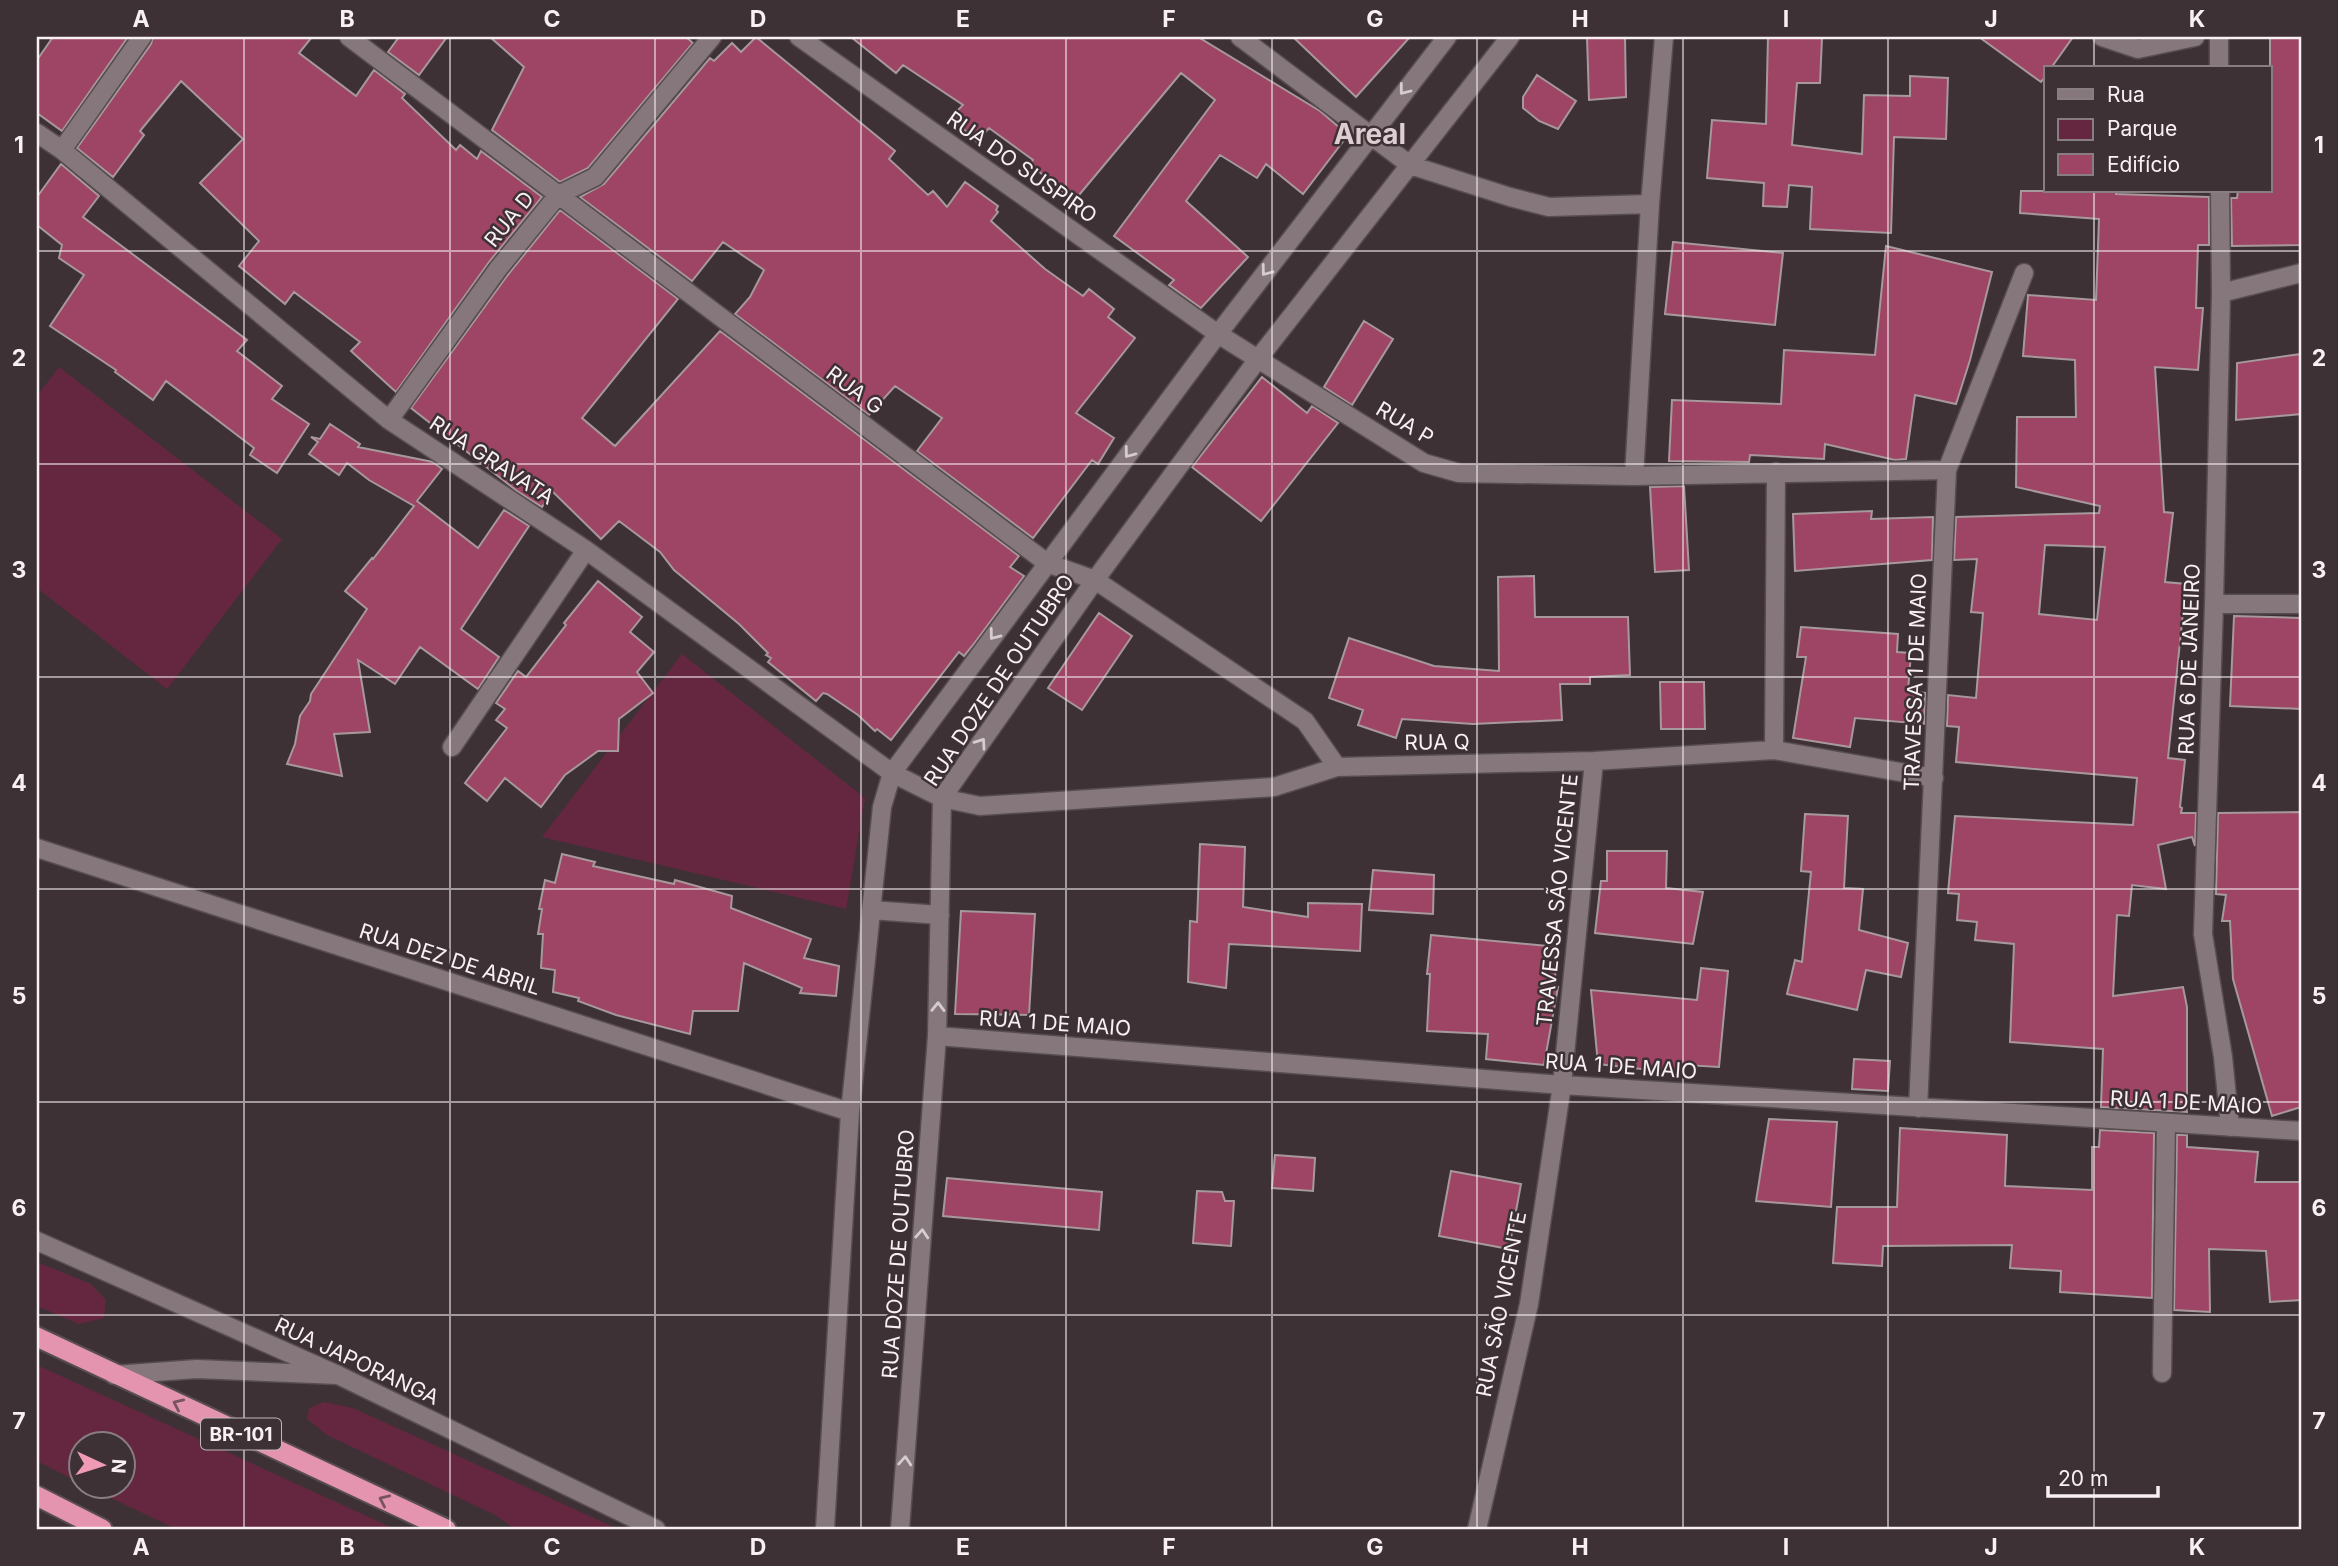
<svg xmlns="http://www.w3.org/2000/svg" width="2338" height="1566" viewBox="0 0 2338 1566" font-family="Inter,sans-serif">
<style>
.green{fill:#65273f}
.building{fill:#9e4465;stroke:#a7989c;stroke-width:2;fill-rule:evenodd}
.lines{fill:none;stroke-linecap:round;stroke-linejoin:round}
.service-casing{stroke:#574d4f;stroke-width:21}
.minor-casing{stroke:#574d4f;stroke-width:21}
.secondary-casing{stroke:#574d4f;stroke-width:21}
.trunk-casing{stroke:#574d4f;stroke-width:23}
.service{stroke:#85777b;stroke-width:18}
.minor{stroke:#85777b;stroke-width:18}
.secondary{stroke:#85777b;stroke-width:18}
.trunk{stroke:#e494ae;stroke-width:19}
.oneway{stroke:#d6ccce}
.oneway2{stroke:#77545f}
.grid{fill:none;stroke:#f8f0f2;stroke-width:2;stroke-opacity:0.55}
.labels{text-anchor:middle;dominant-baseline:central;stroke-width:5;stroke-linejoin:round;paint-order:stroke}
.shield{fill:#3d3135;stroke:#c0b7b9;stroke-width:2}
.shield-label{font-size:19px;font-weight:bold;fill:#f8f0f2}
.street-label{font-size:21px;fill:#f8f0f2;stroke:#3d3135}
.district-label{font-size:28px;font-weight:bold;fill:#deced2;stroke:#3d3135}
.neatline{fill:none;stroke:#f8f0f2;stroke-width:2.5}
.grid-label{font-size:23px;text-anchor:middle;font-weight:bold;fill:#f8f0f2}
</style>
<rect width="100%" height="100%" fill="#3d3135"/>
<!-- green -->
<path class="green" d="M59 367 282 539 167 689 37 588V396Z
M682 654 865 798 846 909 542 837Z
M37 1262 91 1284 106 1300 104 1318 79 1324 37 1306Z
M37 1365 395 1529H176L86 1486H122V1444H80V1483L37 1461Z
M324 1402 353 1408 618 1529H515L495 1515 327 1435 307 1419 309 1408Z"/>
<!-- building -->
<path class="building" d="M53 37H128L62 131 37 113V60Z
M153 37H312L299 53 356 96 374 70 405 94 402 98 456 150 460 145 477 159 481 151 542 197 489 262 396 392 351 351 360 342 294 292 285 304 239 266 259 241 200 183 243 139 181 81 140 131 144 135 113 177 77 148 151 44Z
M399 37H447L419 75 388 52Z
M490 37H686L693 43 588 168 560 182 492 130 524 67Z
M756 37 895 151 889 159 928 195 933 191 947 207 965 182 998 206 996 210 998 212 991 221 1045 269 1083 296 1089 289 1114 309 1108 317 1135 338 1076 413 1114 438 1098 464 1092 460 1033 538 917 451 942 418 895 386 869 415 735 314 750 297 764 270 723 242 692 281 580 197 604 184 710 58 714 61 732 43 741 52Z
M851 37H1198L1320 111 1348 135 1303 194 1266 164 1257 178 1220 155 1186 201 1248 257 1201 308 1169 285 1174 280 1114 236 1215 100 1181 73 1074 201 1030 164 1033 160 989 128 977 142 951 117 963 105 903 65 896 73Z
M1293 37H1410L1356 97Z
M1587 37H1625L1626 97 1589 100Z
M1768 37 1822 38 1820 83H1797L1792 145 1862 154 1864 95 1910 96V76L1948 78 1946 139 1894 137 1891 233 1810 229 1812 187 1789 185 1787 207 1763 206 1764 183 1707 178 1712 120 1766 124Z
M1979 37H2073L2051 68H2046V76L2041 82Z
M2270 37H2301V245L2232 246 2231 198H2237L2238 191H2270Z
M1537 75 1576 101 1558 129 1539 121 1523 108V97Z
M61 164 99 196 83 217 247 340 237 351 282 386 272 399 309 424 277 473 250 455 254 448 166 381 153 400 115 372 116 370 50 326 84 275 59 258 62 245 37 225V197Z
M2021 191H2116V194L2209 197V245H2198L2196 308H2203L2198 370 2155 367 2164 512 2173 513 2165 582 2186 584 2168 758 2185 760 2180 807 2182 808 2181 813H2196L2195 846 2192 837 2158 845 2166 889 2132 885 2129 916 2117 915 2113 996 2183 987 2187 1007V1112L2101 1107 2103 1049 2010 1042 2014 944 1975 940 1977 922 1957 920 1959 894 1948 893 1955 816 2133 825 2137 778 1956 762 1959 727 1947 726 1948 695 1976 698 1983 613 1971 612 1977 559 1954 560 1956 517 2099 513 2100 506 2016 487 2017 417H2076L2075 360 2023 356 2028 295 2096 300 2099 219 2020 213ZM2045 545 2105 547 2097 620 2039 614Z
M560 210 678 299 582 418 615 446 720 331 1019 556 1010 567 1024 576 973 645 964 656 959 652 891 740 877 729 875 731 858 715 827 694 823 693 816 701 768 662 771 658 766 655 768 653 739 624 674 570 660 552 619 521 601 539 552 491 542 507 517 491 411 408 507 276Z
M1673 242 1783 253 1775 325 1665 314Z
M1886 246 1992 272 1970 360 1956 404 1915 395 1906 459 1895 460 1825 444 1824 459 1750 455 1749 462 1669 461 1672 400 1781 404 1784 350 1875 355Z
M1364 321 1393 339 1352 405 1324 387Z
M2301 354V414L2236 420 2237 363Z
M1262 377 1307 413 1312 406 1338 423 1261 521 1192 467Z
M330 424 360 444 358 447 433 462 442 469 417 501 478 548 504 510 529 526 461 629 499 657 478 689 420 647 395 684 358 660 370 732 334 734 342 776 287 764 295 744 300 716 310 701 311 694 367 609 345 591 372 558 373 559 414 506 369 480 347 463 339 475 309 454 318 442 311 437 320 439Z
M1684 486 1689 570 1655 572 1650 487Z
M1872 511 1871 519 1933 517 1932 560 1795 571 1793 514Z
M1534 576 1535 617H1628L1630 675 1590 677V684H1560L1562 720 1473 724 1402 719 1396 738 1358 725 1363 710 1329 698 1349 638 1434 666 1499 671 1498 577Z
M598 581 642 617 630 632 654 652 637 672 653 693 619 719 618 751H598L565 775 541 807 505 778 487 801 465 783 507 728 496 720 505 709 496 703 518 671 526 677 566 625 564 623Z
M1099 613 1132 636 1082 710 1048 688Z
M2234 616 2301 618V709L2230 706Z
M1801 627 1898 634 1897 652 1911 653 1908 691 1925 693 1924 724 1855 718 1850 747 1793 738 1806 657H1797Z
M1660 682H1704L1705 729H1661Z
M2301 812V1107L2272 1116 2233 979 2230 921H2222L2226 895 2216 894 2218 813Z
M1805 814 1848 816 1844 888 1863 889 1859 930 1908 943 1901 977 1866 970 1857 1010 1787 994 1795 960 1802 962 1811 872 1801 871Z
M1200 844 1245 847 1243 907 1308 917V903L1362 904 1360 951 1229 944 1226 988 1188 982 1190 921 1197 922Z
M1607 851H1667L1666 888 1703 892 1693 944 1595 933 1601 881H1607Z
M562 854 595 862 593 866 674 884 675 880 732 896 731 908 811 939 804 958 839 966 836 996 800 993 802 988 744 963 738 1011H693L690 1034 616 1015 578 1001 579 998 553 992 555 970 541 968 543 934H538L542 909H539L545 880 555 883Z
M1373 870 1434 875 1433 914 1369 910Z
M961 911 1035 914 1029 1015 955 1014Z
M1431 935 1558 947 1554 987H1558L1544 1065 1486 1059 1488 1034 1427 1031 1430 974H1427Z
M1701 968 1728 971 1719 1067 1685 1065V1074L1598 1064 1591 990 1697 1000Z
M1854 1059 1890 1061 1888 1091 1852 1089Z
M1769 1119 1837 1122 1831 1207 1756 1201Z
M1900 1128 2007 1135 2005 1186 2092 1190V1147H2099L2100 1130 2154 1133 2152 1298 2060 1292 2061 1271 2010 1268 2012 1245 1883 1246 1882 1266 1833 1263 1837 1207H1897Z
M2177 1135H2187V1147L2258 1152 2255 1182H2301V1300L2270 1302 2266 1251 2209 1249 2210 1312 2174 1310Z
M1275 1155 1315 1158 1313 1191 1272 1188Z
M1451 1171 1521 1184 1509 1249 1439 1236Z
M947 1178 1102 1192 1099 1230 943 1216Z
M1197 1191 1222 1192 1225 1201H1234L1231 1246 1193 1243Z"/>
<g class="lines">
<!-- service casing -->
<g class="service-casing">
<path id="service" d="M2162 1373 2166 1124"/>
</g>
<!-- minor casing -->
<g class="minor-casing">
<path id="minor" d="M349 37 1047 563 1095 580 1305 721 1337 767
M799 37 1218 334 1424 463 1459 473 1634 476 1947 470
M1240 37 1410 165 1510 197 1549 207 1650 204
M2102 37 2138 49 2195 37
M2219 37V68
M37 133 62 150 389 420 586 550 892 773 942 798 980 806 1274 787 1337 767 1594 761 1774 750 1934 778
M62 150 142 37
M2220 191 2221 293 2214 604 2203 934 2223 1057 2230 1127
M2221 293 2301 273
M389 420 498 269 558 195 595 177 712 37
M1634 476 1650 204 1664 37
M2214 604H2301
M452 747 586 550
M1774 750 1776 472
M37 848 850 1112
M871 910 940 915
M937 1036 1562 1085 2301 1131
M1918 1108 1947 470 2024 273
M37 1241 338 1375
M825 1529 850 1112 882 807 892 773 1218 334 1447 37
M900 1529 937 1036 942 798 1095 580 1258 359 1510 37
M1477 1529 1529 1304 1562 1085 1594 761"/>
</g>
<!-- secondary casing -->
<g class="secondary-casing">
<path id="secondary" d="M114 1375 197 1369 338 1375 656 1529"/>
</g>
<!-- trunk casing -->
<g class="trunk-casing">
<path id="trunk" d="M37 1337 446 1529
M37 1496 102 1529"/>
</g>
<!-- service -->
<use href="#service" class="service"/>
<!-- minor -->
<use href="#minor" class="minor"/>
<!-- secondary -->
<use href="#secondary" class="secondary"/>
<!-- trunk -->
<use href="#trunk" class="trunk"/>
</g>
<!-- one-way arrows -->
<defs><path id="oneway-chevron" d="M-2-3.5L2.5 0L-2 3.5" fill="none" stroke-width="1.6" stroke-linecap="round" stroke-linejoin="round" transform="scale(1.75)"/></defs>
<g class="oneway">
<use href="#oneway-chevron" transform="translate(1404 90) rotate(128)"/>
<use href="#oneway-chevron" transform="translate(1266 271) rotate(127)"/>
<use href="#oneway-chevron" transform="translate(1129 453) rotate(127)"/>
<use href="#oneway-chevron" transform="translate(994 635) rotate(127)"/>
<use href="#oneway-chevron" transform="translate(981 743) rotate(-55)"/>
<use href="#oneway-chevron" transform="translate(938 1007) rotate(-89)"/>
<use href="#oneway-chevron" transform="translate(922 1234) rotate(-86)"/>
<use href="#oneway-chevron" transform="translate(905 1461) rotate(-86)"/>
</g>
<g class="oneway2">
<use href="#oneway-chevron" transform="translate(178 1404) rotate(-155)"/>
<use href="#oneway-chevron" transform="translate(384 1500) rotate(-155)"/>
</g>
<!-- grid -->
<path class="grid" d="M244 37V1529M450 37V1529M655 37V1529M861 37V1529M1066 37V1529M1272 37V1529M1477 37V1529M1683 37V1529M1888 37V1529M2094 37V68M2094 191V1529M37 251H2301M37 464H2301M37 677H2301M37 889H2301M37 1102H2301M37 1315H2301"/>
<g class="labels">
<!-- shield labels -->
<rect class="shield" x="201" y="1418.5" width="80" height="31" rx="5"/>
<g class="shield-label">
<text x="241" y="1434">BR-101</text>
</g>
<!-- street labels -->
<g class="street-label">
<text transform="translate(1022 167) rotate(35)">RUA DO SUSPIRO</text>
<text transform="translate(509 219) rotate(-51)">RUA D</text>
<text transform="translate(855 390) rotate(37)">RUA G</text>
<text transform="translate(1405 423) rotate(31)">RUA P</text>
<text transform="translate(492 460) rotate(33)">RUA GRAVATA</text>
<text transform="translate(2189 659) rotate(-88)">RUA 6 DE JANEIRO</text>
<text transform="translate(999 680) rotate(-56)">RUA DOZE DE OUTUBRO</text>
<text transform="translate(1915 682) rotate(-88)">TRAVESSA 1 DE MAIO</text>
<text transform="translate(1437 742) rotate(-1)">RUA Q</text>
<text transform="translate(1557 900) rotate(-84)">TRAVESSA SÃO VICENTE</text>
<text transform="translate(450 959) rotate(18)">RUA DEZ DE ABRIL</text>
<text transform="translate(1055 1023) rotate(4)">RUA 1 DE MAIO</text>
<text transform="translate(1621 1066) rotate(4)">RUA 1 DE MAIO</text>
<text transform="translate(2186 1102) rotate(3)">RUA 1 DE MAIO</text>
<text transform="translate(898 1254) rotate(-86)">RUA DOZE DE OUTUBRO</text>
<text transform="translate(1501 1304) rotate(-79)">RUA SÃO VICENTE</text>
<text transform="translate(357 1361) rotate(25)">RUA JAPORANGA</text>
</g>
<!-- district labels -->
<g class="district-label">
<text x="1370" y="134">Areal</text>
</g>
</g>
<!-- border -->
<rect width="2338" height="1566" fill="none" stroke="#3d3135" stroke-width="77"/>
<!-- legend -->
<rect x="2044" y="66" width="228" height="126" fill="#3d3135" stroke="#887d81" stroke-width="2"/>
<rect x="2058" y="89" width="35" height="10" fill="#85777b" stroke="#887d81" stroke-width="2"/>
<text x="2107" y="102" font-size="21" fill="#f8f0f2">Rua</text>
<rect x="2058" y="119" width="35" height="21" fill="#65273f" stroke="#887d81" stroke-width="2"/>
<text x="2107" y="136" font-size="21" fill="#f8f0f2">Parque</text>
<rect x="2058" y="154" width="35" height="21" fill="#9e4465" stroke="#887d81" stroke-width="2"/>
<text x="2107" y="172" font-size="21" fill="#f8f0f2">Edifício</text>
<!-- north arrow -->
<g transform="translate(102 1465) rotate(94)"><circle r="33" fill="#3d3135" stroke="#887d81" stroke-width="2"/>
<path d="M0-5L12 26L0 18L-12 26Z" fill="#f09ab6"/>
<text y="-10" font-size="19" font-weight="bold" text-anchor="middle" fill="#f8f0f2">N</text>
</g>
<!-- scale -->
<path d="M2048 1486v10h110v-10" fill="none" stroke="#f8f0f2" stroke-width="3.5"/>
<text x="2058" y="1486" font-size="21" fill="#f8f0f2" stroke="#3d3135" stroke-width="5" paint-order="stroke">20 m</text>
<rect x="38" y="38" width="2262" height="1490" class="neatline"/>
<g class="grid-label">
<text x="141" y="27">A</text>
<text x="347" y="27">B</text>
<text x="552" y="27">C</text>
<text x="758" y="27">D</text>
<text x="963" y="27">E</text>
<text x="1169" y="27">F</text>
<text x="1375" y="27">G</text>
<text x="1580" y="27">H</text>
<text x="1786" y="27">I</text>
<text x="1991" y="27">J</text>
<text x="2197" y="27">K</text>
<text x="19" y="153">1</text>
<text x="2319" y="153">1</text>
<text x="19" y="366">2</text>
<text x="2319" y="366">2</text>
<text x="19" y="578">3</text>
<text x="2319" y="578">3</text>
<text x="19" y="791">4</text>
<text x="2319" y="791">4</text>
<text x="19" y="1004">5</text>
<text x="2319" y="1004">5</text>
<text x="19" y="1216">6</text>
<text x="2319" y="1216">6</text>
<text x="19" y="1429">7</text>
<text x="2319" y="1429">7</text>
<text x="141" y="1555">A</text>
<text x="347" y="1555">B</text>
<text x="552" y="1555">C</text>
<text x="758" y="1555">D</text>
<text x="963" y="1555">E</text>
<text x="1169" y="1555">F</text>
<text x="1375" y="1555">G</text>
<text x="1580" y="1555">H</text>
<text x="1786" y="1555">I</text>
<text x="1991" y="1555">J</text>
<text x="2197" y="1555">K</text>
</g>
</svg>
